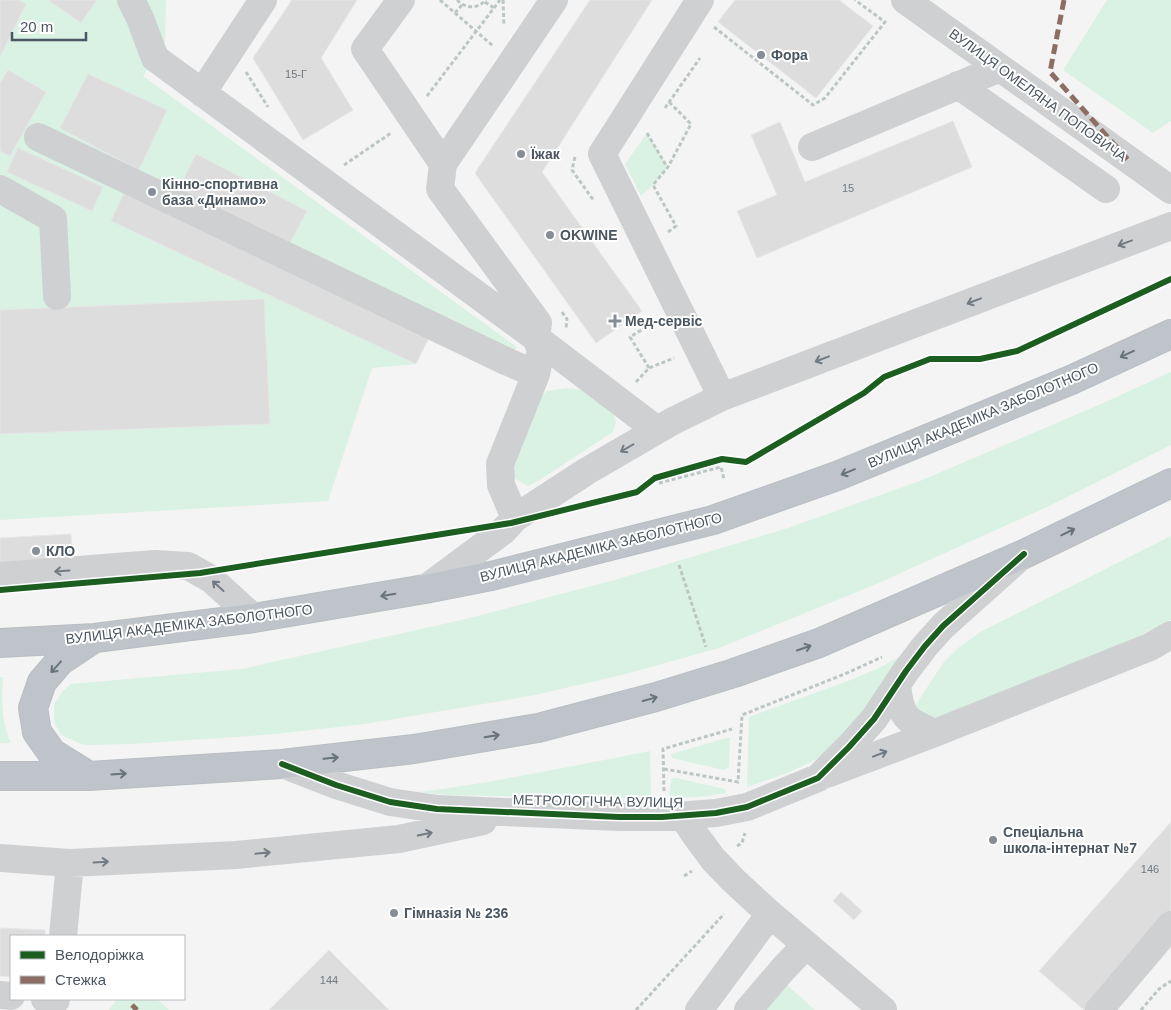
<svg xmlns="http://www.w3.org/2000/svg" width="1171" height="1010" viewBox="0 0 1171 1010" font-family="Helvetica,sans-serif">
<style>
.green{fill:#d9f2e3}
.building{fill:#ddddde;stroke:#e5e6e7}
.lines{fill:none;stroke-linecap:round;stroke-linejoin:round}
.highway-casing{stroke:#b9bec3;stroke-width:30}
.path{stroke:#bcc7c4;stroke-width:3;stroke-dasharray:4 2.5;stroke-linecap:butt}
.minor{stroke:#ced0d2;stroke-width:28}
.highway{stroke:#bec4c9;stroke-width:28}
.quiet{stroke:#8d6e63;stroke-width:5;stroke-dasharray:10 5;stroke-linecap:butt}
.cycleway-casing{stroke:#fff;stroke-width:9}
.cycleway{stroke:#1b5e20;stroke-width:6}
.oneway{stroke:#727b83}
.oneway2{stroke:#67727b}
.poi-dot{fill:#868d94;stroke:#fff;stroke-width:2}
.labels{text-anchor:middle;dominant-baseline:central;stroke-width:4;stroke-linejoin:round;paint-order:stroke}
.number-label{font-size:11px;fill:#707881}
.poi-label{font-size:14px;font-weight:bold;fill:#4a5661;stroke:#fff;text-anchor:start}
.street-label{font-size:14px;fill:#4a5661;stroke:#fff}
</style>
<rect width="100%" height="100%" fill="#f4f4f4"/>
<!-- green -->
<path class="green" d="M0 0H166L165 42 143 76 517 347 500 374 430 337 416 364 372 368 328 501 0 520Z
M1107 0H1171V121L1153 133 1063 70Z
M647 133 668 167 653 185 641 196 625 164Z
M1171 372V445L1047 507 874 585 719 648 626 674 530 696 365 724 276 734 132 744 84 745 61 735 54 722V705L62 692 71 684 242 669 466 619 618 579 788 528 920 481 1101 404Z
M566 388 582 390 613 413 616 422 613 432 538 481 528 486 514 478 511 467 535 402 547 391Z
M1171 536V620L1125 643 941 717H928L915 706 943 663 958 648 982 631Z
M904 654 865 712 830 750 815 760 787 773 747 787 749 717 848 681 879 668Z
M0 677H3L2 702 4 721 10 743H0Z
M730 737 729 767 724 770 672 758 671 754Z
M650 751 651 799 447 795 419 792C497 782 573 766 650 751Z
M673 778H676L725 789 726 793 708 796 669 799 671 780Z
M786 984 815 1010H762Z
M117 999H157L169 1010H109Z"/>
<!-- building -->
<path class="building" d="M0 0H18L26 4 0 57Z
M48 0H97L81 23Z
M292 0H357L321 58 353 110 303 140 253 58Z
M590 0H652L542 172 642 311 596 343 475 173Z
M735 0H839L873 26 816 98 718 22Z
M8 70 46 92 10 156 0 151V83Z
M88 74 167 110 139 170 60 128Z
M953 121 972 167 757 258 737 211 777 195 751 135 780 122 805 182Z
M18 148 103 187 92 211 7 172Z
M196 154 307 211 288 247 178 191Z
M124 193 429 337 416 364 111 221Z
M264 299 270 424 0 434V310Z
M71 534 72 565 0 570V538Z
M1171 822V916L1088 1010H1084L1039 971Z
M841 892 862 911 854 920 833 901Z
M0 928 45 930V936H11V977L0 976Z
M329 950 389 1010H269Z"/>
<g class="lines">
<!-- highway casing -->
<g class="highway-casing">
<path id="highway" d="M0 643 95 638 254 618 425 589 491 576 713 520 837 476 1071 380 1171 334
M0 776H89L282 764 414 749 538 728 656 697 734 673 819 643 1024 554 1171 483
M89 776 52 753 37 732 33 708 42 682 60 661 93 639"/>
</g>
<!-- path -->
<path class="path" d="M440 0 493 46
M457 0C466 9 477 9 486 0
M503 0 504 26
M485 2 494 8
M455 13 462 5
M714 27 813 105 825 98 885 22 855 0
M246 72 268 107
M427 96 500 0
M665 108 700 58
M647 133 667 167
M575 157 572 170 594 201
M344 165 391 133
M668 232 676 226 653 185 668 167 691 124 669 102
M562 312 567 319 566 329
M649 368 630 337 656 321
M636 382 649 368 674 358
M659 483 721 467 724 479
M679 565 706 647
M664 769 738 782 742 715 847 673 882 657
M664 791 663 749 732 729
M737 846 742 843 745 833
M684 876 692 871
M636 1010 724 914
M1141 1010 1159 989 1171 981"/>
<!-- minor -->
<path class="minor" d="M131 0 140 18 155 58 536 338 541 350 536 374 500 464 501 485 515 518
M401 0 365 49 443 164 440 189 538 323 536 338 657 430
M700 0 602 154 722 397
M905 0 1171 190
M958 85 1106 189
M202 93 263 0
M38 137 508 362 536 374
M812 147 1000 68
M443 164 554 0
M0 189 53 219 57 296
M0 576 155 564 188 566 211 579 254 618
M425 589 503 531 515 518 587 471 673 421 722 397 1171 226
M897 684C900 716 905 721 935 733
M282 764 336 785 390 802 437 809 619 817H662L716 813 747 807 818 778 849 747 874 719 906 671 925 646 943 626 1019 558
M827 774 935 733 1150 647 1171 635
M683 816 696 836 713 859 733 880 770 914 883 1010
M0 858 70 863 236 855 399 839 483 821
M63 936 70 863
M0 995 11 996
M45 999 56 1000V999
M699 1010 770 914
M748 1010 784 968 806 945
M1099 1010 1171 925"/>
<!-- highway -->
<use href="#highway" class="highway"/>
<!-- quiet -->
<path class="quiet" d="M1064 0 1050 72 1129 161
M132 1005 137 1010"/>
<!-- cycleway casing -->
<g class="cycleway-casing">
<path id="cycleway" d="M0 590 200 573 511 523 637 492 655 478 722 459 746 462 864 393 884 377 930 359H980L1017 351 1171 279
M282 764 336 785 390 802 437 809 619 817H662L716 813 747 807 818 778 849 747 874 719 906 671 925 646 943 626 1024 554"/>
</g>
<!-- cycleway -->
<use href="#cycleway" class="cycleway"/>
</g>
<!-- one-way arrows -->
<defs><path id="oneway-shaft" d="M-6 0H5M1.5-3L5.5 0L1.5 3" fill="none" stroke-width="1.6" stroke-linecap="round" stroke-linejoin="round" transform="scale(1.25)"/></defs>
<g class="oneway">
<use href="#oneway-shaft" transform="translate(1125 243) rotate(159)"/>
<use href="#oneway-shaft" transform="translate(974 301) rotate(159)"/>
<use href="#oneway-shaft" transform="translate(822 359) rotate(159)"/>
<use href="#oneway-shaft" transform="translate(627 448) rotate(150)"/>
<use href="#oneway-shaft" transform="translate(62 571) rotate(176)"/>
<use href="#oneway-shaft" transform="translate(218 586) rotate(-138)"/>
<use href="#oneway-shaft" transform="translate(880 754) rotate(-21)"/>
<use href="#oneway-shaft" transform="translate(425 834) rotate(-12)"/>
<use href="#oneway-shaft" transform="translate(263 853) rotate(-6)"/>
<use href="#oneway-shaft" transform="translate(101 862) rotate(-3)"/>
</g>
<g class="oneway2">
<use href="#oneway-shaft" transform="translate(1127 354) rotate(155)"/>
<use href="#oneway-shaft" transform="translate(848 472) rotate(158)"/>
<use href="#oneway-shaft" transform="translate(1068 532) rotate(-26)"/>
<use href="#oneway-shaft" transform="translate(388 595) rotate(170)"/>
<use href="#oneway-shaft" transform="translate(804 648) rotate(-19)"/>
<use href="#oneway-shaft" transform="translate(56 667) rotate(132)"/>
<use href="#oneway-shaft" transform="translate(650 699) rotate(-15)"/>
<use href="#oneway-shaft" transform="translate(492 736) rotate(-10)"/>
<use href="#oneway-shaft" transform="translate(331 758) rotate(-6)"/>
<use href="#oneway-shaft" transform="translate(119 774) rotate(-4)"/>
</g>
<!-- markers -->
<g class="poi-dot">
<circle cx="761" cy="55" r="5"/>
<circle cx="521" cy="154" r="5"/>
<circle cx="152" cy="192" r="5"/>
<circle cx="550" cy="235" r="5"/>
<path d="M612.5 313.5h5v5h5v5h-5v5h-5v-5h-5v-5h5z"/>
<circle cx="36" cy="551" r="5"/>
<circle cx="993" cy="840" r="5"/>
<circle cx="394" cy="913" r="5"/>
</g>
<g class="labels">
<!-- number labels -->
<g class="number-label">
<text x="296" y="74">15-Г</text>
<text x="848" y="188">15</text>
<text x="1150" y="869">146</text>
<text x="329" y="980">144</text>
</g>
<!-- poi labels -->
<g class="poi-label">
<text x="771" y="55">Фора</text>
<text x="531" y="154">Їжак</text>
<text x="162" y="184">Кінно-спортивна<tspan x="162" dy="16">база «Динамо»</tspan></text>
<text x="560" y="235">OKWINE</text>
<text x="625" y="321">Мед-сервіс</text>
<text x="46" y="551">КЛО</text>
<text x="1003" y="832">Спеціальна<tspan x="1003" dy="16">школа-інтернат №7</tspan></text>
<text x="404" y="913">Гімназія № 236</text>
</g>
<!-- street labels -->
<g class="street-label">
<text transform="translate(1038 95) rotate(36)">ВУЛИЦЯ ОМЕЛЯНА ПОПОВИЧА</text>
<text transform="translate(983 415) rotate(-23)">ВУЛИЦЯ АКАДЕМІКА ЗАБОЛОТНОГО</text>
<text transform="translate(601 547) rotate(-14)">ВУЛИЦЯ АКАДЕМІКА ЗАБОЛОТНОГО</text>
<text transform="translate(189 624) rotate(-7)">ВУЛИЦЯ АКАДЕМІКА ЗАБОЛОТНОГО</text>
<text transform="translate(598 801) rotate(1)">МЕТРОЛОГІЧНА ВУЛИЦЯ</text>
</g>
</g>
<!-- legend -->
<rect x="10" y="935" width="175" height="65" fill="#ffffff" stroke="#b7bbc0"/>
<rect x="20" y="951" width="25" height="8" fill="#1b5e20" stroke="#b7bbc0"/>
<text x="55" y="960" font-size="15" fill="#4a5661">Велодоріжка</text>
<rect x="20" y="976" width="25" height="8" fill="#8d6e63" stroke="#b7bbc0"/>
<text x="55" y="985" font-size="15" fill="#4a5661">Стежка</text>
<!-- scale -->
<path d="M12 32v8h74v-8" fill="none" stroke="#4a5661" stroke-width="2.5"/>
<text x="20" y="32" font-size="15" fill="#4a5661" stroke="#ffffff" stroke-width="4" paint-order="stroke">20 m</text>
</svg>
